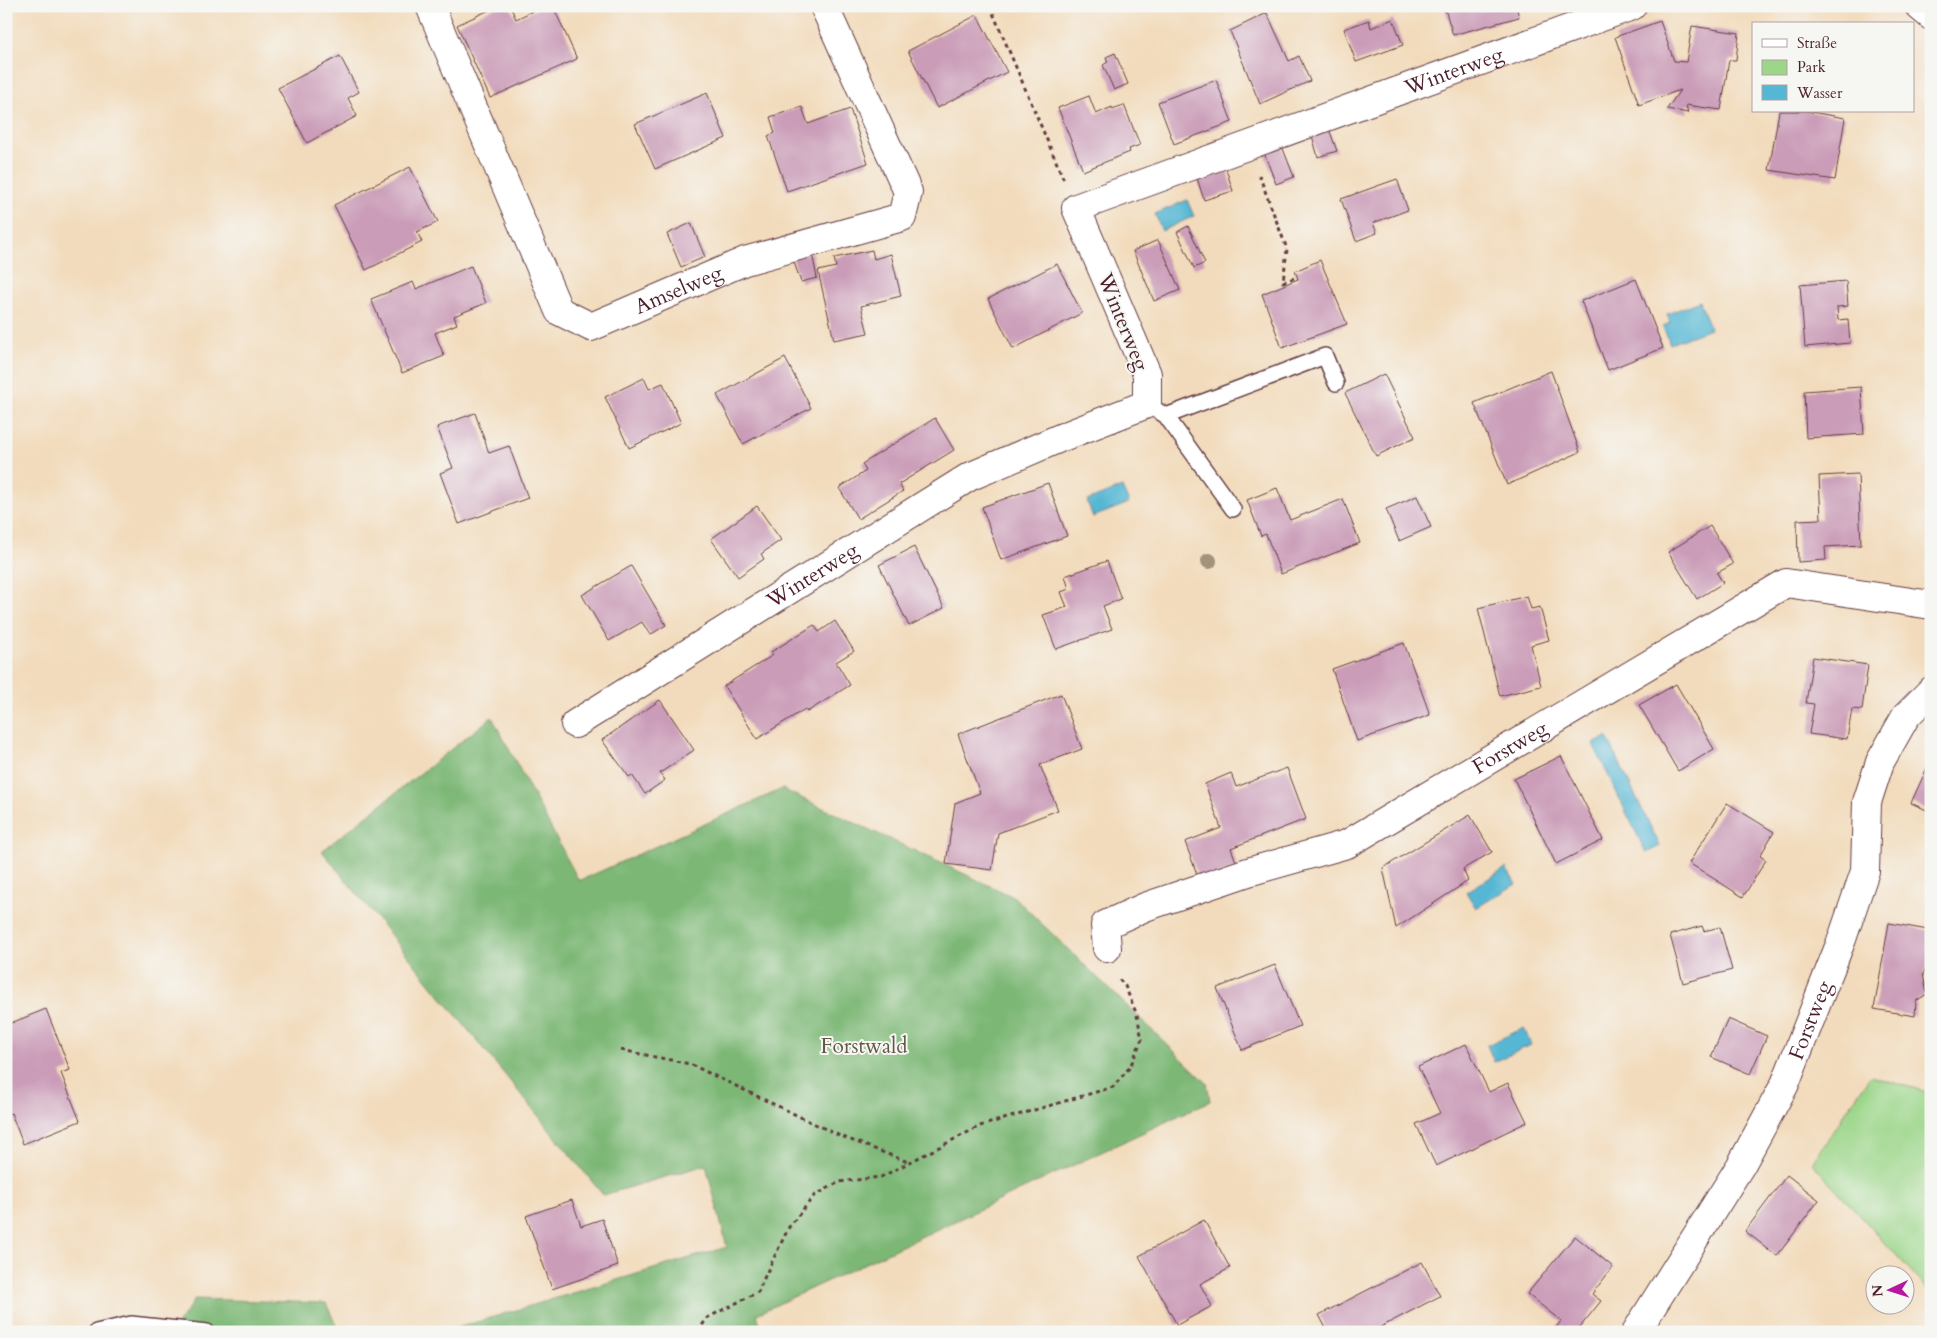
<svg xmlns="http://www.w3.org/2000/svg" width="1937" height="1338" viewBox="0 0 1937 1338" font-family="Cardo,serif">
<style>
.green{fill:#9bd689;stroke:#727a5a}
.forest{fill:#7cb775;stroke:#636b50}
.water{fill:#55b7d4;stroke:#506b80}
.building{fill:#ca9cb8}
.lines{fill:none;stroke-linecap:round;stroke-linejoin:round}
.service-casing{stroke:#633b41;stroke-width:18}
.minor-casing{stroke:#633b41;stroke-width:30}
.path{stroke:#633b41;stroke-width:3;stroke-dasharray:4 4;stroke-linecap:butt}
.service{stroke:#fff;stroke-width:15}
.minor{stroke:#fff;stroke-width:28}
.tree{fill:#a3927c}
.labels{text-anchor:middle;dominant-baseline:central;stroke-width:4;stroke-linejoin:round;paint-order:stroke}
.street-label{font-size:21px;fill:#4a1f2b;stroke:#f6f6f2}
.park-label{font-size:21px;fill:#625647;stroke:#f6f6f2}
</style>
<rect width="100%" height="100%" fill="#f6f6f2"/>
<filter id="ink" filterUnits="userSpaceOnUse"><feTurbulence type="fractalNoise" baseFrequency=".02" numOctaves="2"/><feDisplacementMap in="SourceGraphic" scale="10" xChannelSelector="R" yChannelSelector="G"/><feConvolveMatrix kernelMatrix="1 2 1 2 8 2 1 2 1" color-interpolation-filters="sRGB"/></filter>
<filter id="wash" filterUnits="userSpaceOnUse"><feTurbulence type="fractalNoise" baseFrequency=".0096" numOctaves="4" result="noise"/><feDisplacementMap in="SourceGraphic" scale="20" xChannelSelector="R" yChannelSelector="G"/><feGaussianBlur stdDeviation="1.12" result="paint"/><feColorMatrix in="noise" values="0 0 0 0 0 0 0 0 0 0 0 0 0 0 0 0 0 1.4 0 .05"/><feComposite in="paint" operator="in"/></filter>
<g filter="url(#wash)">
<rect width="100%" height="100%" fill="#f2dbbc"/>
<!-- green -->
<path class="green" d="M1870 1076 1931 1093V1293L1812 1163Z"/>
<!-- forest -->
<path class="forest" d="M492 717 579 881 782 789 1014 897 1207 1083 1210 1101 757 1314 762 1332H443L727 1247 706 1165 603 1195 322 851Z
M195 1299 326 1303 339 1332H172Z"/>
<!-- water -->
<path class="water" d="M1187 200 1194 216 1162 231 1155 214Z
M1700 301 1710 329 1670 344 1663 326 1670 323 1667 314Z
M1122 487 1129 503 1093 517 1087 501Z
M1607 737 1660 846 1646 853 1593 744Z
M1506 868 1516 884 1476 908 1466 892Z
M1524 1028 1531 1045 1494 1062 1487 1045Z"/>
<g id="blocks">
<!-- building -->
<path class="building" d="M498 6H510L516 19 543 6H553L577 59 490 98 457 25Z
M1444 6H1516L1519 17 1453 35Z
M1267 13 1289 61 1299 56 1310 81 1260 104 1230 31Z
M977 15 1007 72 937 108 908 51Z
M1393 19 1403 45 1356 62 1344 29 1369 20 1371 28Z
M1660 21 1674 61 1686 62 1692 26 1739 33 1736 60H1729L1721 110 1686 105 1688 113 1667 109 1680 90 1639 105 1615 37Z
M1115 53 1128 84 1114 90 1103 65 1108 62 1106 57Z
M340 56 359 92 348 98 357 116 307 143 278 88Z
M1216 80 1232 122 1174 144 1158 102Z
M707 93 726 138 655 169 635 124Z
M1089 96 1096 114 1112 107V109L1124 105 1140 145 1129 149 1130 152 1083 171 1058 108Z
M802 107 808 124 850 109 868 163 787 191 768 136 775 133 770 117Z
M1779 111H1806L1845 118 1835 180 1769 170Z
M1328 126 1337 151 1318 157 1311 132Z
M1282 146 1294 177 1276 184 1264 153Z
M1224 163 1233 191 1204 200 1195 172Z
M410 167 438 222 417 232 422 242 366 270 334 205Z
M1397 179 1408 210 1373 223 1377 233 1356 241 1341 199Z
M691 223 705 257 681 267 667 234Z
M1188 226 1205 263 1194 268 1177 232Z
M1158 240 1180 290 1154 301 1133 251Z
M872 250 874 259 891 254 901 296 861 306 868 333 834 340 818 271 836 267 834 258Z
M812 253 817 278 801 282 792 257Z
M1320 260 1347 324 1282 348 1262 294 1298 279 1295 271Z
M1057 264 1082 313 1013 349 988 299Z
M471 266 486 303 454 316 457 324 435 333 444 356 402 373 371 299 413 282 416 289Z
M1636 279 1663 348 1608 370 1581 301Z
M1846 281 1848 306 1837 307 1838 320 1848 319 1850 343 1805 347 1800 285Z
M785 358 811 408 743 444 717 395Z
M1551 371 1580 452 1507 485 1474 403Z
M1384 374 1415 437 1376 456 1345 393Z
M644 378 649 389 663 383 681 423 629 448 605 397Z
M1861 387 1864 434 1806 438 1804 391Z
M475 413 489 453 509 446 528 498 459 524 440 473 453 468 437 427Z
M935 418 954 450 899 484 903 491 858 519 839 488 866 471 862 464Z
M1858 474 1861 545 1825 547 1826 560 1798 562 1797 520 1821 519 1819 476Z
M1048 483 1067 536 1001 560 982 507Z
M1277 488 1290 520 1343 499 1360 543 1281 574 1266 534 1261 536 1247 500Z
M1417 496 1431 527 1399 541 1386 509Z
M757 506 781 540 761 554 764 559 738 577 711 539Z
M1710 526 1733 564 1717 573 1723 583 1697 599 1668 552Z
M914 547 944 608 909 626 879 565Z
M1107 561 1121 599 1103 606 1112 629 1056 649 1043 615 1067 607 1061 592 1069 589 1065 576Z
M631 566 666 625 650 635 642 622 609 641 582 595Z
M1527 596 1531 609 1540 607 1549 640 1531 645 1541 686 1500 696 1478 608Z
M835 621 854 651 836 662 850 685 807 712 805 709 757 739 724 686 773 655 771 652 814 625 819 632Z
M1404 643 1430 715 1357 741 1332 669Z
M1813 657 1868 665 1862 710 1852 709 1847 739 1809 734 1814 704 1806 703Z
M1676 684 1714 749 1678 771 1639 705Z
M1061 694 1082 749 1040 765 1058 810 998 833 992 870 946 864 955 803 980 793 958 734Z
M660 700 694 750 660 773 665 780 645 794 632 775 629 777 602 740Z
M1561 756 1603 840 1556 864 1514 779Z
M1931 759V812L1911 803Z
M1287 768 1306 819 1231 848 1238 867 1200 882 1185 842 1221 828 1205 784 1231 773 1236 787Z
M1727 803 1774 832 1760 856 1766 860 1743 897 1689 863Z
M1470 815 1492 852 1463 869 1468 881 1396 928 1383 868Z
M1889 923 1928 930 1927 947 1931 953V959L1923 974 1927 994 1916 1001 1915 1016 1874 1009Z
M1702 926 1704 931 1720 927 1732 970 1683 983 1670 935Z
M1275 965 1300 1026 1242 1050 1217 988Z
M46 1009 70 1070 61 1073 80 1121 23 1144 11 1113 6 1115V1025Z
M1728 1019 1767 1036 1750 1074 1711 1057Z
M1466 1044 1489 1092 1508 1083 1527 1122 1436 1166 1416 1124 1440 1113 1418 1067Z
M1787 1175 1819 1200 1777 1256 1745 1231Z
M572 1200 581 1226 602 1219 618 1266 552 1289 526 1216Z
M1204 1220 1230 1268 1200 1284 1212 1306 1177 1325 1139 1256Z
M1575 1236 1613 1267 1592 1294 1601 1301 1576 1332H1553L1561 1321 1527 1294Z
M1422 1262 1440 1296 1371 1332H1328L1319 1315Z"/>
</g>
</g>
<g filter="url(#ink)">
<use href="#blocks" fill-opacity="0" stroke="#633b41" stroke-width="1"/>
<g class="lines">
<!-- service casing -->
<g class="service-casing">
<path id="service" d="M1147 404 1166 416 1325 356 1336 383
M1166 416 1233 509
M96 1332 131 1324 207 1332"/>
</g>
<!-- minor casing -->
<g class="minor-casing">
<g id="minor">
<path id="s1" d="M430 6 559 311 591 327 745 261 902 217 908 192 824 6"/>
<path d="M1919 6 1931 16"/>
<path id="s2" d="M575 724 969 477 1060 438 1147 404V374L1076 208 1632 6"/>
<path id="s3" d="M1107 948 1105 925 1145 907 1248 872 1347 844 1786 583 1931 605"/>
<path id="s4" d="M1636 1332 1741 1165 1785 1084 1842 939 1865 871 1867 802 1880 762 1906 716 1931 691"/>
</g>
</g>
<!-- path -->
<path class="path" d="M990 6 1064 180
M1259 175 1287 249 1283 282 1297 277
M621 1050 690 1064 838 1135 908 1162
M698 1332 707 1318 758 1292 765 1276 789 1227 814 1196 839 1182 881 1177 980 1126 1113 1087 1130 1067 1142 1039 1137 1015 1125 986 1117 977"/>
<!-- service -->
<use href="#service" class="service"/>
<!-- minor -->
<use href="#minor" class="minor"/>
</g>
<!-- trees -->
<circle class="tree" cx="1209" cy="561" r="8"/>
</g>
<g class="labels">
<!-- street labels -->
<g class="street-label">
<text stroke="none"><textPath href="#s2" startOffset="1270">Winterweg</textPath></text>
<text stroke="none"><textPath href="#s1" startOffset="462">Amselweg</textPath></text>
<text transform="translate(1123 322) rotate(68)">Winterweg</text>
<text stroke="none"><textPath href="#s2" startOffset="280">Winterweg</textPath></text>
<text stroke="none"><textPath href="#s3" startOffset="468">Forstweg</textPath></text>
<text stroke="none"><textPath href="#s4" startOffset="358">Forstweg</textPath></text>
</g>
<!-- park labels -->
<g class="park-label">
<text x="864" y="1046">Forstwald</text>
</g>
</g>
<!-- margin -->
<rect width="1937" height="1338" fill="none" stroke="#f6f6f2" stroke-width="25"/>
<!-- legend -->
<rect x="1752" y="22" width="162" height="90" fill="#f6f6f2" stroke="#b1a0a2"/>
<rect x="1762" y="39" width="25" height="8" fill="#ffffff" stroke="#b1a0a2"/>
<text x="1797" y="48" font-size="15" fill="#4a1f2b">Straße</text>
<rect x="1762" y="60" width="25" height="15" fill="#9bd689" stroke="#b1a0a2"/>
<text x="1797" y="72" font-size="15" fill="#4a1f2b">Park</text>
<rect x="1762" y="85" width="25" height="15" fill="#55b7d4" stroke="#b1a0a2"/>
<text x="1797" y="98" font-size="15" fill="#4a1f2b">Wasser</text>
<!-- north arrow -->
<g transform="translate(1890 1290) rotate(266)"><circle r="24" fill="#f6f6f2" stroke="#b1a0a2"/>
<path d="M0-4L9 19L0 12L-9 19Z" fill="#b5179e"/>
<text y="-8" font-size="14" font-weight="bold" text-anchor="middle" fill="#4a1f2b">N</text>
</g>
</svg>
